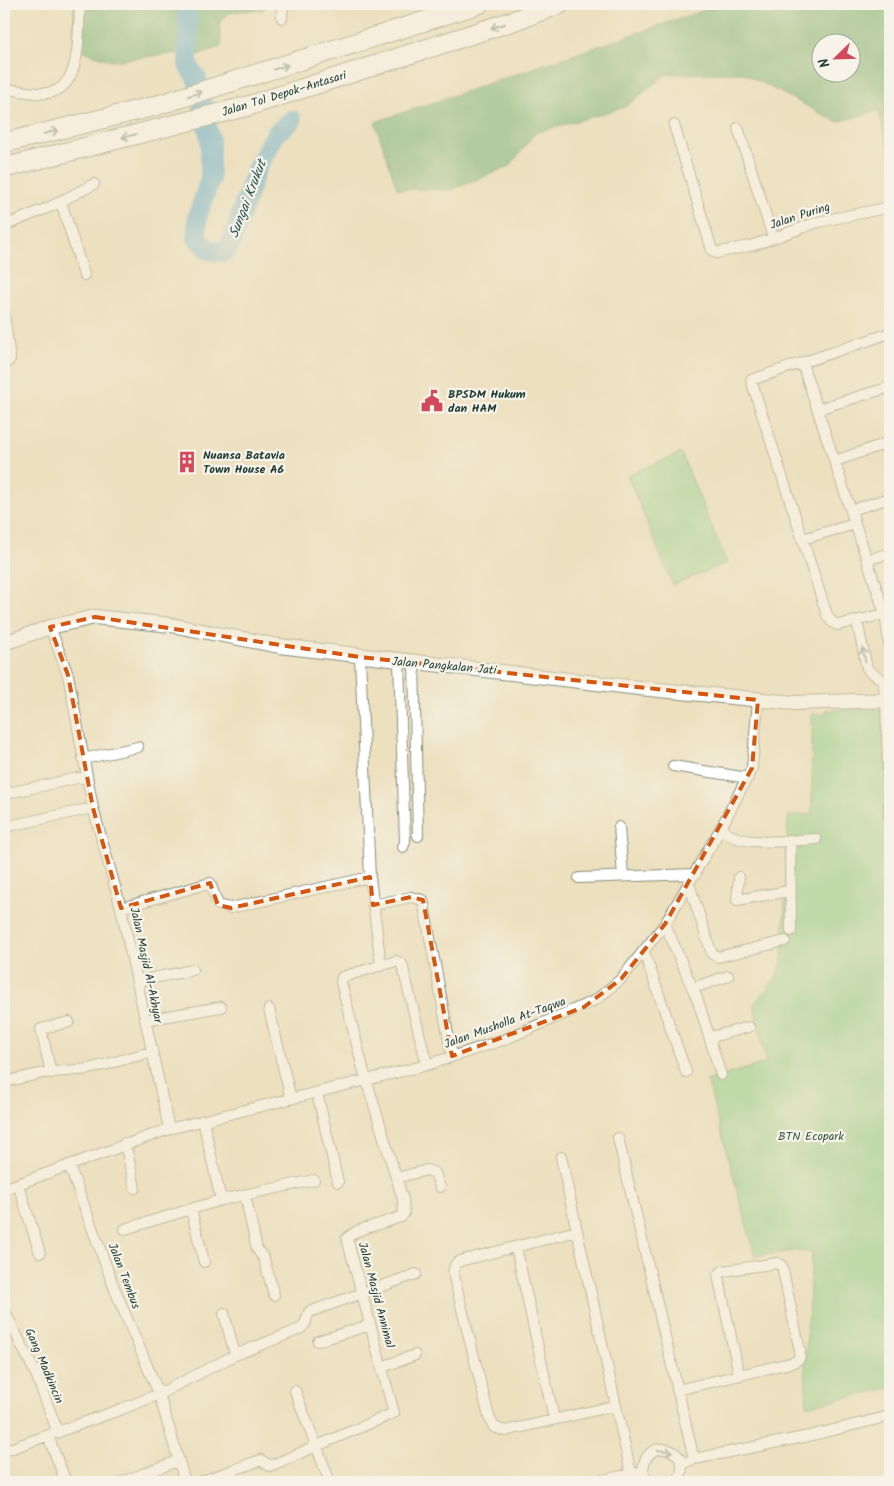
<svg xmlns="http://www.w3.org/2000/svg" width="894" height="1486" viewBox="0 0 894 1486" font-family="Kalam,sans-serif">
<style>
.green{fill:#88d08b;stroke:#548660}
.forest{fill:#6eb277;stroke:#467856;fill-rule:evenodd}
.lines{fill:none;stroke-linecap:round;stroke-linejoin:round}
.river{stroke:#5cacd7;stroke-width:20}
.street-casing{stroke:#868e7a;stroke-width:12}
.secondary-casing{stroke:#868e7a;stroke-width:16}
.highway-casing{stroke:#868e7a;stroke-width:21}
.street{stroke:#fff;stroke-width:10}
.secondary{stroke:#fff;stroke-width:14}
.highway{stroke:#fff;stroke-width:19}
.oneway{stroke:#8f9e9a}
.marked{fill:none;stroke:#d45610;stroke-width:4;stroke-dasharray:10 6;stroke-linejoin:round}
.labels{text-anchor:middle;dominant-baseline:central;stroke-width:4.5;stroke-linejoin:round;paint-order:stroke}
.street-label{font-size:12px;fill:#1f3d34;stroke:#f7f3e8}
.poi-label{font-size:12px;font-weight:bold;fill:#1f3d34;stroke:#f7f3e8;text-anchor:start}
.park-label{font-size:12px;fill:#345a45;stroke:#f7f3e8}
.water-label{font-size:14px;font-style:italic;fill:#2e595d;stroke:#f7f3e8}
</style>
<rect width="100%" height="100%" fill="#f7f3e8"/>
<filter id="ink" filterUnits="userSpaceOnUse"><feTurbulence type="fractalNoise" baseFrequency=".02" numOctaves="2"/><feDisplacementMap in="SourceGraphic" scale="10" xChannelSelector="R" yChannelSelector="G"/><feConvolveMatrix kernelMatrix="1 2 1 2 8 2 1 2 1" color-interpolation-filters="sRGB"/></filter>
<filter id="wash" filterUnits="userSpaceOnUse"><feTurbulence type="fractalNoise" baseFrequency=".0096" numOctaves="4" result="noise"/><feDisplacementMap in="SourceGraphic" scale="20" xChannelSelector="R" yChannelSelector="G"/><feGaussianBlur stdDeviation="1.12" result="paint"/><feColorMatrix in="noise" values="0 0 0 0 0 0 0 0 0 0 0 0 0 0 0 0 0 1.4 0 .05"/><feComposite in="paint" operator="in"/></filter>
<g filter="url(#wash)">
<rect width="100%" height="100%" fill="#ede0bf"/>
<!-- green -->
<path class="green" d="M681 453 727 563 673 585 627 475Z
M882 709 890 762V1388L807 1406 805 1371 812 1252 794 1251 755 1256 707 1080 766 1063 754 1004 778 976 783 955 788 816 812 814V714H826V710Z"/>
<!-- forest -->
<path class="forest" d="M74 4H185L188 21 186 52 112 61 74 48Z
M189 4H267V6L263 10C251 12 225 7 220 23 218 31 223 39 221 47L197 55 190 51 191 23Z
M722 4H890V153L878 111 837 122 743 73 667 74 625 107 535 133 510 166 451 190 397 189 375 122ZM822 42H852V72H822Z"/>
<g class="lines">
<!-- river -->
<path class="river" d="M185 4 188 21V65L197 79 210 140V179L197 218V238L208 250 224 252 231 244 256 170 276 133 292 120"/>
</g>
</g>
<g filter="url(#ink)">
<g class="lines">
<!-- street casing -->
<g class="street-casing">
<path id="street" d="M282 18 283 4
M4 89C19 89 43 98 57 90 82 78 78 28 80 4
M674 125 712 250 716 253 754 245 818 222 890 207
M738 128 773 238
M61 202 84 275
M4 226 52 206 94 184
M4 312 10 359 4 366
M802 363 885 614 890 648
M818 409 890 387
M835 461 890 442
M851 510 890 498
M802 539 855 524
M867 560 890 553
M885 614 838 625 832 622 827 615 751 380 890 333
M857 621 867 668 870 672 883 680
M50 627 68 675 93 808 121 908 169 1129
M360 657 370 877 381 966
M399 662 405 842 403 847
M414 663 418 836
M883 680 886 700 890 835
M83 759 138 747
M673 766 748 778
M4 794 87 776
M4 827 93 808
M619 827 623 876
M721 828C738 849 791 840 816 839
M790 840 791 931
M739 877 737 900 789 891
M579 878 696 874
M689 884 712 954 718 957 785 941
M373 905 411 897 423 900 452 1056
M121 908 210 883 218 905 231 908 370 877
M665 924 698 1001 721 1075
M644 952 686 1072
M138 981 193 970
M693 988 728 976
M269 1009 291 1099
M145 1020 221 1007
M711 1037 749 1027
M51 1073 41 1029 69 1022
M4 1082 43 1073 89 1069 151 1052
M317 1093 338 1182
M203 1120 221 1200
M618 1138 694 1459
M125 1143 135 1188
M561 1157 577 1231
M69 1165 115 1290 159 1394 185 1482
M396 1178 427 1170 435 1173 440 1187
M18 1184 40 1253
M4 1189 169 1129 427 1065 506 1039 596 1000 621 979 665 924 721 828 752 768 758 700
M245 1195 257 1249 264 1259 274 1295
M191 1209 204 1262
M125 1229 221 1200 314 1180
M516 1247 554 1419
M4 1310 36 1374 58 1433
M224 1313 235 1355
M318 1341 370 1325
M382 1367 415 1355
M677 1390 794 1362 799 1359 800 1351 782 1266 777 1263 723 1271 718 1275 739 1375
M295 1391 330 1482
M614 1406 505 1431 494 1427 489 1417 453 1273 455 1265 460 1261 577 1231 633 1482
M48 1436 66 1482
M4 1451 122 1409 159 1394 235 1355 300 1329 305 1324 309 1312 416 1274
M682 1464 694 1459 809 1436 890 1416
M122 1482 177 1461
M200 1482 261 1460 270 1466 394 1413 347 1238 357 1231 401 1217 404 1213 403 1200 364 1072 341 982 342 977 396 961 402 964 427 1065
M593 1482 636 1473
M649 1482C644 1477 642 1472 644 1464 651 1435 697 1451 677 1482"/>
</g>
<!-- secondary casing -->
<g class="secondary-casing">
<path id="secondary" d="M4 643 50 627 95 617 171 625 279 646 639 688 795 703 890 700"/>
</g>
<!-- highway casing -->
<g class="highway-casing">
<path id="highway" d="M4 143 155 106 479 4
M4 168 248 106 510 22 560 4"/>
</g>
<!-- street -->
<use href="#street" class="street"/>
<!-- secondary -->
<use href="#secondary" class="secondary"/>
<!-- highway -->
<use href="#highway" class="highway"/>
</g>
<!-- one-way arrows -->
<defs><path id="oneway-shaft" d="M-6 0H5M1.5-3L5.5 0L1.5 3" fill="none" stroke-width="1.6" stroke-linecap="round" stroke-linejoin="round" transform="scale(1.25)"/></defs>
<g class="oneway">
<use href="#oneway-shaft" transform="translate(498 26) rotate(162)"/>
<use href="#oneway-shaft" transform="translate(281 67) rotate(-17)"/>
<use href="#oneway-shaft" transform="translate(195 94) rotate(-17)"/>
<use href="#oneway-shaft" transform="translate(51 132) rotate(-13)"/>
<use href="#oneway-shaft" transform="translate(129 136) rotate(166)"/>
<use href="#oneway-shaft" transform="translate(864 655) rotate(-102)"/>
<use href="#oneway-shaft" transform="translate(665 1451) rotate(7)"/>
</g>
</g>
<!-- marked area -->
<path d="M0 0H894V1486H0ZM95 617 360 657 758 700 752 768 665 924 621 979 584 1007 452 1056 423 900 411 897 373 905 370 877 231 908 218 905 210 883 121 908 93 808 68 675 50 627Z" fill="#ede0bf" fill-opacity=".55" fill-rule="evenodd"/>
<path class="marked" d="M95 617 360 657 758 700 752 768 665 924 621 979 584 1007 452 1056 423 900 411 897 373 905 370 877 231 908 218 905 210 883 121 908 93 808 68 675 50 627Z"/>
<!-- icons -->
<defs>
<g id="civic-bare" transform="scale(1.725)"><path d="M-.6-6.5H3V-4.5H.6V-3L4-1V1h2V6H-6V1h2V-1L-.6-3ZM-1.2 2.5V6h2.4V2.5Z" fill="#d1495b" stroke="#f7f3e8" stroke-width="2.5" paint-order="stroke"/></g>
<g id="building-bare" transform="scale(1.725)"><path d="M-4-6H4V6H1V3H-1V6H-4ZM-2.5-4.3h1.7v1.8h-1.7ZM.8-4.3h1.7v1.8H.8ZM-2.5-1h1.7V.8h-1.7ZM.8-1h1.7V.8H.8Z" fill="#d1495b" stroke="#f7f3e8" stroke-width="2.5" paint-order="stroke"/></g>
</defs>
<g fill-rule="evenodd">
<use href="#civic-bare" x="432" y="401"/>
<use href="#building-bare" x="187" y="462"/>
</g>
<g class="labels">
<!-- street labels -->
<g class="street-label">
<text transform="translate(284 94) rotate(-17)">Jalan Tol Depok–Antasari</text>
<text transform="translate(800 216) rotate(-18)">Jalan Puring</text>
<text transform="translate(444 666) rotate(5)">Jalan Pangkalan Jati</text>
<text transform="translate(146 965) rotate(78)">Jalan Masjid Al-Akhyar</text>
<text transform="translate(505 1023) rotate(-20)">Jalan Musholla At-Taqwa</text>
<text transform="translate(124 1276) rotate(69)">Jalan Tembus</text>
<text transform="translate(376 1295) rotate(75)">Jalan Masjid Annimal</text>
<text transform="translate(44 1366) rotate(67)">Gang Madkincin</text>
</g>
<!-- poi labels -->
<g class="poi-label">
<text x="448" y="394">BPSDM Hukum<tspan x="448" dy="14">dan HAM</tspan></text>
<text x="203" y="455">Nuansa Batavia<tspan x="203" dy="14">Town House A6</tspan></text>
</g>
<!-- park labels -->
<g class="park-label">
<text x="811" y="1136">BTN Ecopark</text>
</g>
<!-- water labels -->
<g class="water-label">
<text transform="translate(248 199) rotate(-69)">Sungai Krukut</text>
</g>
</g>
<!-- margin -->
<rect width="894" height="1486" fill="none" stroke="#f7f3e8" stroke-width="20"/>
<!-- north arrow -->
<g transform="translate(836 58) rotate(247)"><circle r="24" fill="#f7f3e8" stroke="#a1aaa0"/>
<path d="M0-4L9 19L0 12L-9 19Z" fill="#d1495b"/>
<text y="-8" font-size="14" font-weight="bold" text-anchor="middle" fill="#1f3d34">N</text>
</g>
</svg>
